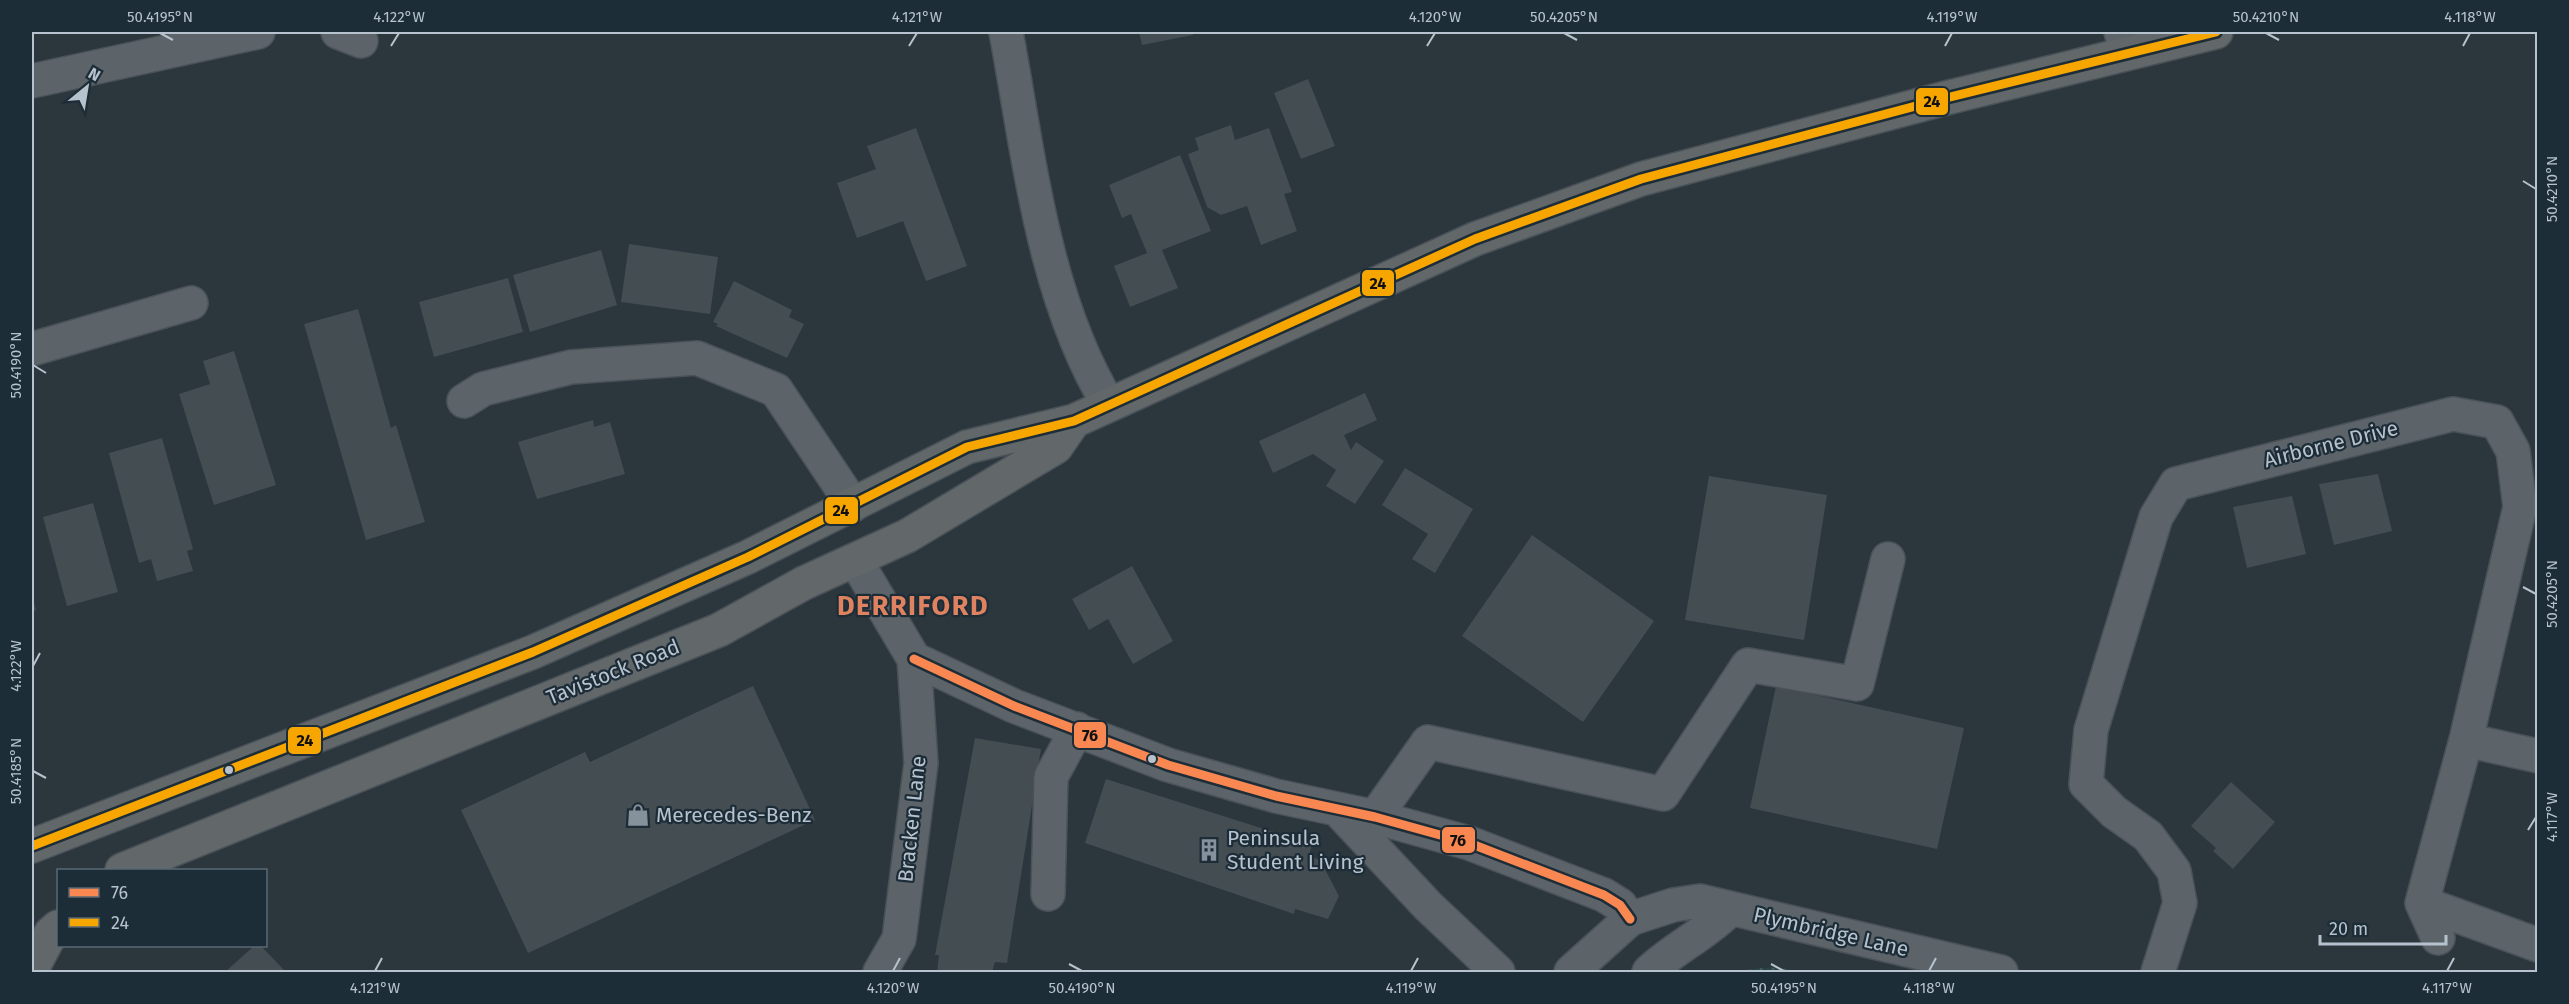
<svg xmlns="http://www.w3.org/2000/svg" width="2569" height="1004" viewBox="0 0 2569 1004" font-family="'Fira Sans',sans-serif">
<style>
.grass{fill:url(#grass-dots)}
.building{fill:#444d52}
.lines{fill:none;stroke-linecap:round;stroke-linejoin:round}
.minor-casing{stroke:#4a5157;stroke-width:36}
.highway-casing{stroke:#485157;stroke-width:36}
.minor{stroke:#5c646a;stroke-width:33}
.highway{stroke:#62676a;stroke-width:33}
.bus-1-casing{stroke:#1d2d38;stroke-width:14}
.bus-2-casing{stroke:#1d2d38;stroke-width:14}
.bus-1{stroke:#f88751;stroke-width:9}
.bus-2{stroke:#f7a600;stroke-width:9}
.ticks{fill:none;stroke:#b6c2cd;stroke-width:2}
.bus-dot{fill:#b6c2cd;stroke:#1d2d38;stroke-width:2}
.labels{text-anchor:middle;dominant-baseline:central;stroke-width:4.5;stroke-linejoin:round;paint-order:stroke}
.street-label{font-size:21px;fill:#b6c2cd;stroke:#1d2d38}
.poi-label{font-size:21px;fill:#b6c2cd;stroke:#1d2d38;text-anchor:start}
.district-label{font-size:27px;font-weight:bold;letter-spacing:1.5px;fill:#de8260;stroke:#1d2d38}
.line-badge{stroke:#1d2d38;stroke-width:2}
.pale-badge-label{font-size:16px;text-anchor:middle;font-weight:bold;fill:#111}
.neatline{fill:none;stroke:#b6c2cd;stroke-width:2}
.ticks-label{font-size:15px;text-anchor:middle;fill:#b6c2cd}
</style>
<defs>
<pattern id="grass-dots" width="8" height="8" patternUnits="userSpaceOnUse" patternTransform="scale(1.5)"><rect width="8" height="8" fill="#274242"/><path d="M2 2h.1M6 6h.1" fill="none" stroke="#445c5c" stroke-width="1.8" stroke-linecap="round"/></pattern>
</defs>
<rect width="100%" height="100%" fill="#2b363d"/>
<!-- grass -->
<path class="grass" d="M1775 967 1801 972H1747L1750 969Z"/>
<!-- building -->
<path class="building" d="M1139 32H1192L1193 35 1142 45Z
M1308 79 1335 146 1301 159 1274 93Z
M1231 125 1235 140 1269 128 1292 192 1284 194 1297 231 1261 245 1247 206 1221 215 1207 207 1188 154 1199 150 1195 138Z
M916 128 967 266 926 281 903 221 857 238 837 183 876 169 867 146Z
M1180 155 1211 231 1162 250 1178 288 1130 307 1114 266 1147 253 1131 214 1122 218 1109 185Z
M629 244 718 257 710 314 621 302Z
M601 250 617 305 530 332 513 275Z
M508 278 523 332 434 357 419 302Z
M734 281 792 310 789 317 804 324 787 358 716 326 718 324 713 322Z
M358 309 391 428 396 425 425 522 366 540 304 324Z
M234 351 276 485 214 505 179 394 210 384 203 361Z
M1365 393 1377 420 1344 435 1351 450 1356 442 1384 461 1355 504 1326 486 1336 470 1313 454 1273 473 1259 441Z
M593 420 594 427 610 422 625 474 537 499 518 442Z
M162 438 193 549 187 551 193 571 157 581 151 559 139 563 109 453Z
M1405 468 1473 509 1435 573 1412 559 1428 534 1382 505Z
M2378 474 2392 531 2334 545 2319 484Z
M1709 476 1827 495 1804 640 1685 620Z
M2292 496 2306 554 2247 568 2233 507Z
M93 503 118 592 67 606 43 517Z
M1532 535 1654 621 1583 722 1462 636Z
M1132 566 1173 641 1133 664 1108 619 1089 630 1072 599Z
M32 596 36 610 32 612Z
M753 686 815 820 528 953 461 810 585 752 590 762Z
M1776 686 1964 728 1937 849 1750 808Z
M975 738 1041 749 1007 963 995 962 992 972H937L939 955H935Z
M1106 779 1312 844 1309 856 1320 860 1339 896 1328 919 1295 909 1294 914 1085 843Z
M2231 782 2275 822 2233 869 2213 851 2216 848 2191 826Z
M254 946H261L286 972H225Z"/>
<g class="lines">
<!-- minor casing -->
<g class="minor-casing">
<path id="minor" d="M338 32 361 41
M1006 32C1029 155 1043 297 1109 405
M2121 32 2128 53
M32 81 258 32
M32 349 191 303
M464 401 483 389 571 367 697 358 776 390 853 505
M856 561 914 659 921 763 899 939 880 972
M914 659 1014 706 1168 765 1276 796 1375 817 1469 843 1604 895 1620 905 1630 919
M2466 740 2538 756
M1339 811 1428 906 1498 972
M1375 817 1428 742 1663 794 1748 665 1857 684 1888 559
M1048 894 1051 777 1077 729
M2422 903 2538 945
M1571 972 1630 919 1673 905 1700 901 2001 972
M1649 972C1674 948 1706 934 1730 909
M2158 972 2180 903 2174 871 2148 836 2114 812 2086 784 2091 730 2156 517 2176 484 2453 414 2497 422 2513 451 2520 507 2466 740 2422 903 2438 938"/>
</g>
<!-- highway casing -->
<g class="highway-casing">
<path id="highway" d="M32 846 533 652 748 557 967 447 1074 421 1475 239 1641 179 1946 98 2216 32
M122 870 719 630 804 583 907 536 1056 447 1074 421
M32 969 51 933 58 927"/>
</g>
<!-- minor -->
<use href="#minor" class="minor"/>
<!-- highway -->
<use href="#highway" class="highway"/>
<!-- bus-1 casing -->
<g class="bus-1-casing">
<path id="bus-1" d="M914 659 1014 706 1168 765 1276 796 1375 817 1469 843 1604 895 1620 905 1630 919"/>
</g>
<!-- bus-2 casing -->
<g class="bus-2-casing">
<path id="bus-2" d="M32 846 533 652 748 557 967 447 1074 421 1475 239 1641 179 1946 98 2216 32"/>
</g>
<!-- bus-1 -->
<use href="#bus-1" class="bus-1"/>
<!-- bus-2 -->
<use href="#bus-2" class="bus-2"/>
</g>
<!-- ticks -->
<path class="ticks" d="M160 33 173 40M1564 33 1577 40M2266 33 2279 40M391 46 399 33M909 46 917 33M1427 46 1435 33M1945 46 1952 33M2463 46 2470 33M2523 181 2536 189M33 365 46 373M2523 587 2536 594M33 666 40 653M33 771 46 778M2528 830 2536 817M1069 964 1082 971M1771 964 1784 971M375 971 382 958M893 971 900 958M1411 971 1418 958M1929 971 1936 958M2447 971 2454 958"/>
<!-- icons -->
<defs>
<g id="shop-bare" transform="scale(1.8)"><path d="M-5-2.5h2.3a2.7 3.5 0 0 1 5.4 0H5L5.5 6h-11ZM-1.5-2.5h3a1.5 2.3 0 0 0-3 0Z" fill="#85919b" stroke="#1d2d38" stroke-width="2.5" paint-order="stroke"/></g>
<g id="building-bare" transform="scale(1.8)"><path d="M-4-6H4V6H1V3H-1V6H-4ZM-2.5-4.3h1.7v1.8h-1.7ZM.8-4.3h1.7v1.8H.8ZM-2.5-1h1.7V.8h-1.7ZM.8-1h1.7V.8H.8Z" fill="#85919b" stroke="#1d2d38" stroke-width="2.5" paint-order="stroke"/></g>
</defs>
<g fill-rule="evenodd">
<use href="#shop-bare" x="638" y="815"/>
<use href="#building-bare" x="1209" y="850"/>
</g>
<!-- markers -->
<g class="bus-dot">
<circle cx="1152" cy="759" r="5"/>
<circle cx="229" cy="770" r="5"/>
</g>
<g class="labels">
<!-- street labels -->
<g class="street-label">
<text transform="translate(2331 444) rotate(-14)">Airborne Drive</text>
<text transform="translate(613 672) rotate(-22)">Tavistock Road</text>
<text transform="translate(912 819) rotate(-84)">Bracken Lane</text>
<text transform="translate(1831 932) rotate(13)">Plymbridge Lane</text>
</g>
<!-- poi labels -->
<g class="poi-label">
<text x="656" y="815">Merecedes-Benz</text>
<text x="1227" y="838">Peninsula<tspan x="1227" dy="24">Student Living</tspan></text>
</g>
<!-- district labels -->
<g class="district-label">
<text x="913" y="606">DERRIFORD</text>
</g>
</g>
<g class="line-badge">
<rect x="1915" y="87" width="34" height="29" rx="6" fill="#f7a600"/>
<rect x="1361" y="269" width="34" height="28" rx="6" fill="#f7a600"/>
<rect x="824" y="496" width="35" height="29" rx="6" fill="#f7a600"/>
<rect x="1073" y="721" width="34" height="28" rx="6" fill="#f88751"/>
<rect x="287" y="726" width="35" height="29" rx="6" fill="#f7a600"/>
<rect x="1441" y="826" width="35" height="28" rx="6" fill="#f88751"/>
</g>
<g class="pale-badge-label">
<text x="1932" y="107">24</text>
<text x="1378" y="289">24</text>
<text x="841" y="516">24</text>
<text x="1090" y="741">76</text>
<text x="305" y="746">24</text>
<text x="1458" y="846">76</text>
</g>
<!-- border -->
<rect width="2569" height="1004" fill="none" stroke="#1d2d38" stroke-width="66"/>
<!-- legend -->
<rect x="57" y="869" width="210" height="78" fill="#1d2d38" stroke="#5a6974" stroke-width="1.5"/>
<rect x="69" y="888" width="30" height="9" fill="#f88751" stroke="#5a6974" stroke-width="1.5"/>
<text x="111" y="899" font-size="18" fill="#b6c2cd">76</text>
<rect x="69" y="918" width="30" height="9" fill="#f7a600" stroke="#5a6974" stroke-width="1.5"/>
<text x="111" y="929" font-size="18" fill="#b6c2cd">24</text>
<!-- north arrow -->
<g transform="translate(87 87) rotate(30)" stroke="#1d2d38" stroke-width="4.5" paint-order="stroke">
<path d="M0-4.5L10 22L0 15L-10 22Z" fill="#b6c2cd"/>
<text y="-9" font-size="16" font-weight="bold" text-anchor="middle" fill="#b6c2cd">N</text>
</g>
<!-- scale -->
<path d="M2320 935v9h126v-9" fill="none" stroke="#b6c2cd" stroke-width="3"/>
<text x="2329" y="935" font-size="18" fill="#b6c2cd" stroke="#1d2d38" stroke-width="4.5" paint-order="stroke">20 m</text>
<rect x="33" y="33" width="2503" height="938" class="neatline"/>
<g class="ticks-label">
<text x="160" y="22">50.4195°N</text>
<text x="399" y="22">4.122°W</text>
<text x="917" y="22">4.121°W</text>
<text x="1435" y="22">4.120°W</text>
<text x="1564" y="22">50.4205°N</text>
<text x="1952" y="22">4.119°W</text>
<text x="2266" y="22">50.4210°N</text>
<text x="2470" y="22">4.118°W</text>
<text transform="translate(2552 189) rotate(-90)" y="5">50.4210°N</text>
<text transform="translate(16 365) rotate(-90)" y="5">50.4190°N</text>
<text transform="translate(2552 594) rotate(-90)" y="5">50.4205°N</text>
<text transform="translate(16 666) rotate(-90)" y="5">4.122°W</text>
<text transform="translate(16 771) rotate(-90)" y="5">50.4185°N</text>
<text transform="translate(2552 817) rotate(-90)" y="5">4.117°W</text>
<text x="375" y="993">4.121°W</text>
<text x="893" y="993">4.120°W</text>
<text x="1082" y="993">50.4190°N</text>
<text x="1411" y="993">4.119°W</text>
<text x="1784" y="993">50.4195°N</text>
<text x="1929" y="993">4.118°W</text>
<text x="2447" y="993">4.117°W</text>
</g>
</svg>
